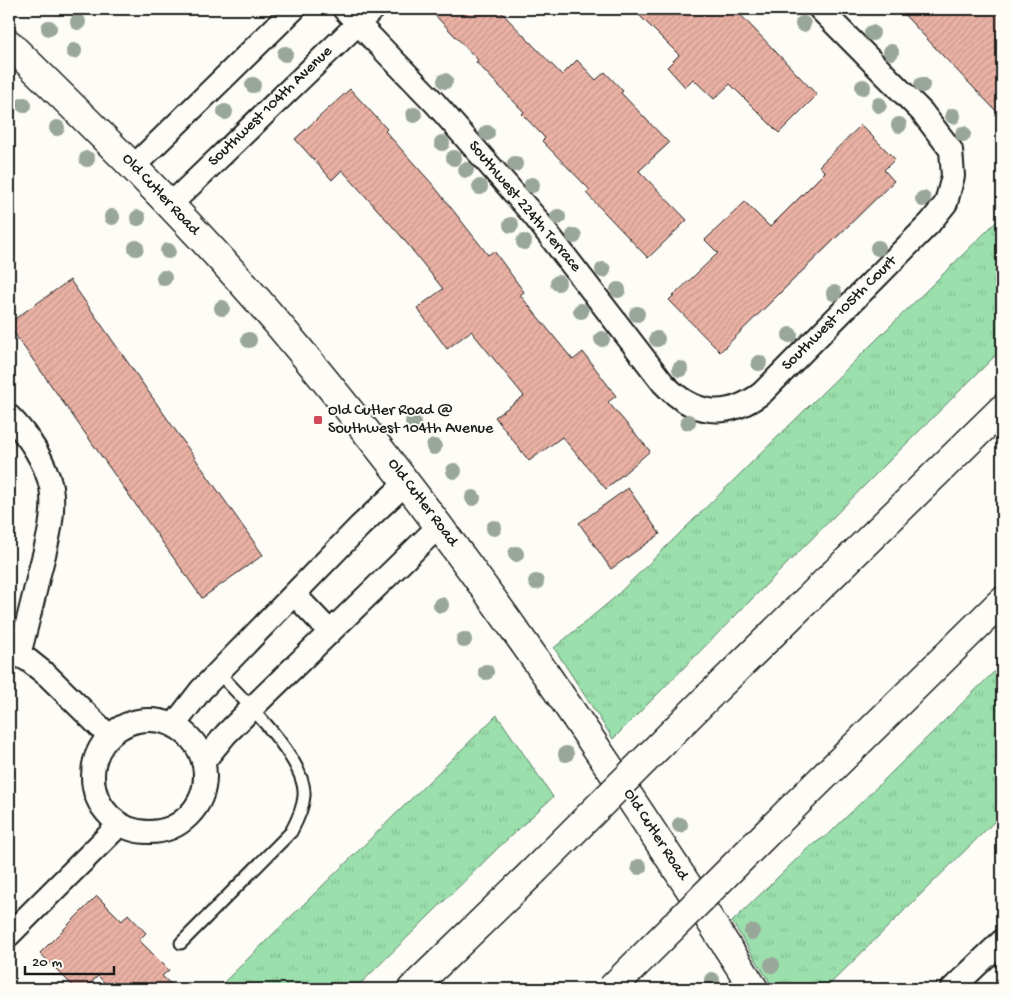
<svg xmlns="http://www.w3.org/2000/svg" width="1011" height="998" viewBox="0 0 1011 998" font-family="'Gochi Hand',sans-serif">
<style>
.grass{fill:url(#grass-tufts);stroke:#5b7e64}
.building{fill:url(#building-hatch);stroke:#1c1c1c}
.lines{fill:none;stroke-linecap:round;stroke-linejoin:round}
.service-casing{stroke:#1c1c1c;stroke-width:15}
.minor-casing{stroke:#1c1c1c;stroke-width:26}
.tertiary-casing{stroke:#1c1c1c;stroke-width:31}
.motorway-casing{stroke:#1c1c1c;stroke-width:31}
.service{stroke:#fdfcf7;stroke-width:11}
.minor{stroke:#fdfcf7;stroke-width:22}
.tertiary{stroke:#fdfcf7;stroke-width:28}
.motorway{stroke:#fdfcf7;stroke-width:28}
.motorway-bridge-casing{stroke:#1c1c1c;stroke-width:31;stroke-linecap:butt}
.motorway-bridge{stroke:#fdfcf7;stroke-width:28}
.tree{fill:#99a69a}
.poi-dot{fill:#d1495b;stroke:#fdfcf7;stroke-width:2}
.labels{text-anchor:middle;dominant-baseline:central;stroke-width:4;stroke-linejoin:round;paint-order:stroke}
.street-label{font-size:16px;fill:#1c1c1c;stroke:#fdfcf7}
.poi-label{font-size:16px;fill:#1c1c1c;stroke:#fdfcf7;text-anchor:start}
</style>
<defs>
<pattern id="grass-tufts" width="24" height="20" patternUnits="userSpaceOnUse" patternTransform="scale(1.25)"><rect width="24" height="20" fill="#9adfac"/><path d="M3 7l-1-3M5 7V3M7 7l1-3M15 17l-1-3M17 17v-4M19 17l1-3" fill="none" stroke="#84bf93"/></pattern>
<pattern id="building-hatch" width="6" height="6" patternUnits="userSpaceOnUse" patternTransform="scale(1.25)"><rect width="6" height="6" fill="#eab1a4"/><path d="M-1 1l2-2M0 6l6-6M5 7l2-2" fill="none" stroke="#c8988d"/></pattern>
</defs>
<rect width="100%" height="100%" fill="#fdfcf7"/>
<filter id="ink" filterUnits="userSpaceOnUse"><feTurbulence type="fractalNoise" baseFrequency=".02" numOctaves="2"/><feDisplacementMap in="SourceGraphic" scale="10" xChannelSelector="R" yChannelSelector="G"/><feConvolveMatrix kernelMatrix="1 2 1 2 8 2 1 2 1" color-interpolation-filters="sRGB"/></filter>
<g filter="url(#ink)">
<!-- grass -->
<path class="grass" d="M1002 216V349L885 465 613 739 554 648 613 599Z
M1002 664V814L825 989H774L732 922 809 847 829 834Z
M497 715 553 797 500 846 355 989H217Z"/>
<!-- building -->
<path class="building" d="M429 9H498L562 75 577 60 596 80 605 72 623 91 621 93 669 143 639 171 687 220 648 258 586 193 590 190 542 141 545 138 522 114 524 112 476 62 478 60Z
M633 9H735L817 95 779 133 730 84 714 99 693 79 685 87 667 67 679 55Z
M899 9H1002V117L942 55Z
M350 89 387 129 385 131 434 186 488 255 494 251 524 292 520 295 573 360 583 352 616 396 608 402 650 451 606 489 562 437 529 461 495 417 524 396 471 331 447 349 417 308 443 289 401 236 342 170 332 180 295 139Z
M861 125 895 159 884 170 894 181 720 352 669 300 718 253 705 240 745 202 770 227 825 172 819 166Z
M70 280 263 555 202 598 9 326V323Z
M628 488 660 534 611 569 579 523Z
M97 896 122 921 128 914 146 933 139 940 169 970 162 976 176 989H111L98 976 85 989H76L40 953Z"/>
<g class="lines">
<!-- service casing -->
<g class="service-casing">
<path id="service" d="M181 943 291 832C297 821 303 809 304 796 307 759 242 699 218 672"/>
</g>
<!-- minor casing -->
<g class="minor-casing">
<path id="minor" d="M344 9 435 103 535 217 663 383C693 415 726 420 762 393L930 223 946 203 953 176 951 150 922 112 820 9
M134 166 294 9
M170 205 373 9
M9 416C28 435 45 461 51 487 56 515 46 547 39 574 33 601 26 628 19 655
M294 594 330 632
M9 651 28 660 48 676 109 736
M93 776a56 56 0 1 1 112 0a56 56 0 1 1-112 0Z
M174 725 201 690 360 526 407 482
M203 762 226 734 251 709 440 525
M9 935 120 824
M952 989 1002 941"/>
</g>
<!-- tertiary casing -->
<g class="tertiary-casing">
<path id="tertiary" d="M9 44C101 134 194 225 278 324 455 532 608 759 754 989"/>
</g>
<!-- motorway casing -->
<g class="motorway-casing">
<path id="motorway" d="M710 695 1002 409
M788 812 1002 601
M412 989 533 872"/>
</g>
<!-- service -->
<use href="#service" class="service"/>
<!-- minor -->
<use href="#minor" class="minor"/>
<!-- tertiary -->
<use href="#tertiary" class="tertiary"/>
<!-- motorway -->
<use href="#motorway" class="motorway"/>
<!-- motorway-bridge casing -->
<g class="motorway-bridge-casing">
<path id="motorway-bridge" d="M533 872 710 695
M611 989 788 812"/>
</g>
<!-- motorway-bridge -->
<use href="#motorway-bridge" class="motorway-bridge"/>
</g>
<!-- trees -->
<g class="tree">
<circle cx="78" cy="22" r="8"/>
<circle cx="803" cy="24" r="8"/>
<circle cx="49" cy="28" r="8"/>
<circle cx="872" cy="33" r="8"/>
<circle cx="74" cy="51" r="8"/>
<circle cx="891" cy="52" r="8"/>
<circle cx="285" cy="54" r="8"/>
<circle cx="445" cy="81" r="8"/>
<circle cx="253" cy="85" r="8"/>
<circle cx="922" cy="85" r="8"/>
<circle cx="863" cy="87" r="8"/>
<circle cx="24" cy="105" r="8"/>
<circle cx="879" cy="105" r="8"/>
<circle cx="225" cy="112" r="8"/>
<circle cx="414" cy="115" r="8"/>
<circle cx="953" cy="116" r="8"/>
<circle cx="899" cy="125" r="8"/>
<circle cx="57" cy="128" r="8"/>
<circle cx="487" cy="133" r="8"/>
<circle cx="963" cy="134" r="8"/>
<circle cx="442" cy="143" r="8"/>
<circle cx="454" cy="158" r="8"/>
<circle cx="87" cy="159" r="8"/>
<circle cx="515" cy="164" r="8"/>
<circle cx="466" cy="170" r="8"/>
<circle cx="532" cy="185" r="8"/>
<circle cx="480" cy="187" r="8"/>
<circle cx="923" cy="199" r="8"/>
<circle cx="112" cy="217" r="8"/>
<circle cx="558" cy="217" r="8"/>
<circle cx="138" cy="218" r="8"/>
<circle cx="511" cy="225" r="8"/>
<circle cx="574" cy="236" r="8"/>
<circle cx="524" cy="242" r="8"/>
<circle cx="136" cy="248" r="8"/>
<circle cx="878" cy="248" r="8"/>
<circle cx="168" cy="251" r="8"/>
<circle cx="603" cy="270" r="8"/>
<circle cx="164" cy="278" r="8"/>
<circle cx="558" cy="283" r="8"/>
<circle cx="618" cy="290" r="8"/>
<circle cx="834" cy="293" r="8"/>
<circle cx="222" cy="308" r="8"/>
<circle cx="581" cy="311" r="8"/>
<circle cx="637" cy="314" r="8"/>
<circle cx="790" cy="335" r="8"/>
<circle cx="602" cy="339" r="8"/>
<circle cx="657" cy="339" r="8"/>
<circle cx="249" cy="340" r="8"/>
<circle cx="759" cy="363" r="8"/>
<circle cx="680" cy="369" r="8"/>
<circle cx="413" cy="422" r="8"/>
<circle cx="688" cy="422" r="8"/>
<circle cx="434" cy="447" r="8"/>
<circle cx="454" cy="471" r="8"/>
<circle cx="473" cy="498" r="8"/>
<circle cx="494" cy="528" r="8"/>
<circle cx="516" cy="554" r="8"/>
<circle cx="536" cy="582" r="8"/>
<circle cx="441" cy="605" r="8"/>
<circle cx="464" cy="640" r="8"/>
<circle cx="486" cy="672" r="8"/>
<circle cx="566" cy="754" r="8"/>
<circle cx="680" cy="825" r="8"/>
<circle cx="639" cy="867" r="8"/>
<circle cx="752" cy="932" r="8"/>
<circle cx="772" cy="965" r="8"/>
<circle cx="712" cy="980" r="8"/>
</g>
</g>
<!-- markers -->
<rect class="poi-dot" x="313" y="415" width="10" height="10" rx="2.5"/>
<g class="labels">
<!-- street labels -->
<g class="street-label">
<text transform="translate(271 107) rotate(-44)">Southwest 104th Avenue</text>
<text transform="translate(160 195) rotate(47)">Old Cutler Road</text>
<text transform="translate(524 207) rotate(50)">Southwest 224th Terrace</text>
<text transform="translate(840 314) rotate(-45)">Southwest 105th Court</text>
<text transform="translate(422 503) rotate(53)">Old Cutler Road</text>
<text transform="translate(655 835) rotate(57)">Old Cutler Road</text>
</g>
<!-- poi labels -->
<g class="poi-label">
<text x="328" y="411">Old Cutler Road @<tspan x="328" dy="18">Southwest 104th Avenue</tspan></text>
</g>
</g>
<!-- margin -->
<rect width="1011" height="998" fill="none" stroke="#fdfcf7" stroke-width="30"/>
<rect x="15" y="15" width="981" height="968" fill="none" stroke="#1c1c1c" stroke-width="2" filter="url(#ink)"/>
<!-- scale -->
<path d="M25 966v8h89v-8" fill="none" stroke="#1c1c1c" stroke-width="2.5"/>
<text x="32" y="966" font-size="15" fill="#1c1c1c" stroke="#fdfcf7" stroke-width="4" paint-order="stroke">20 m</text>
</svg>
